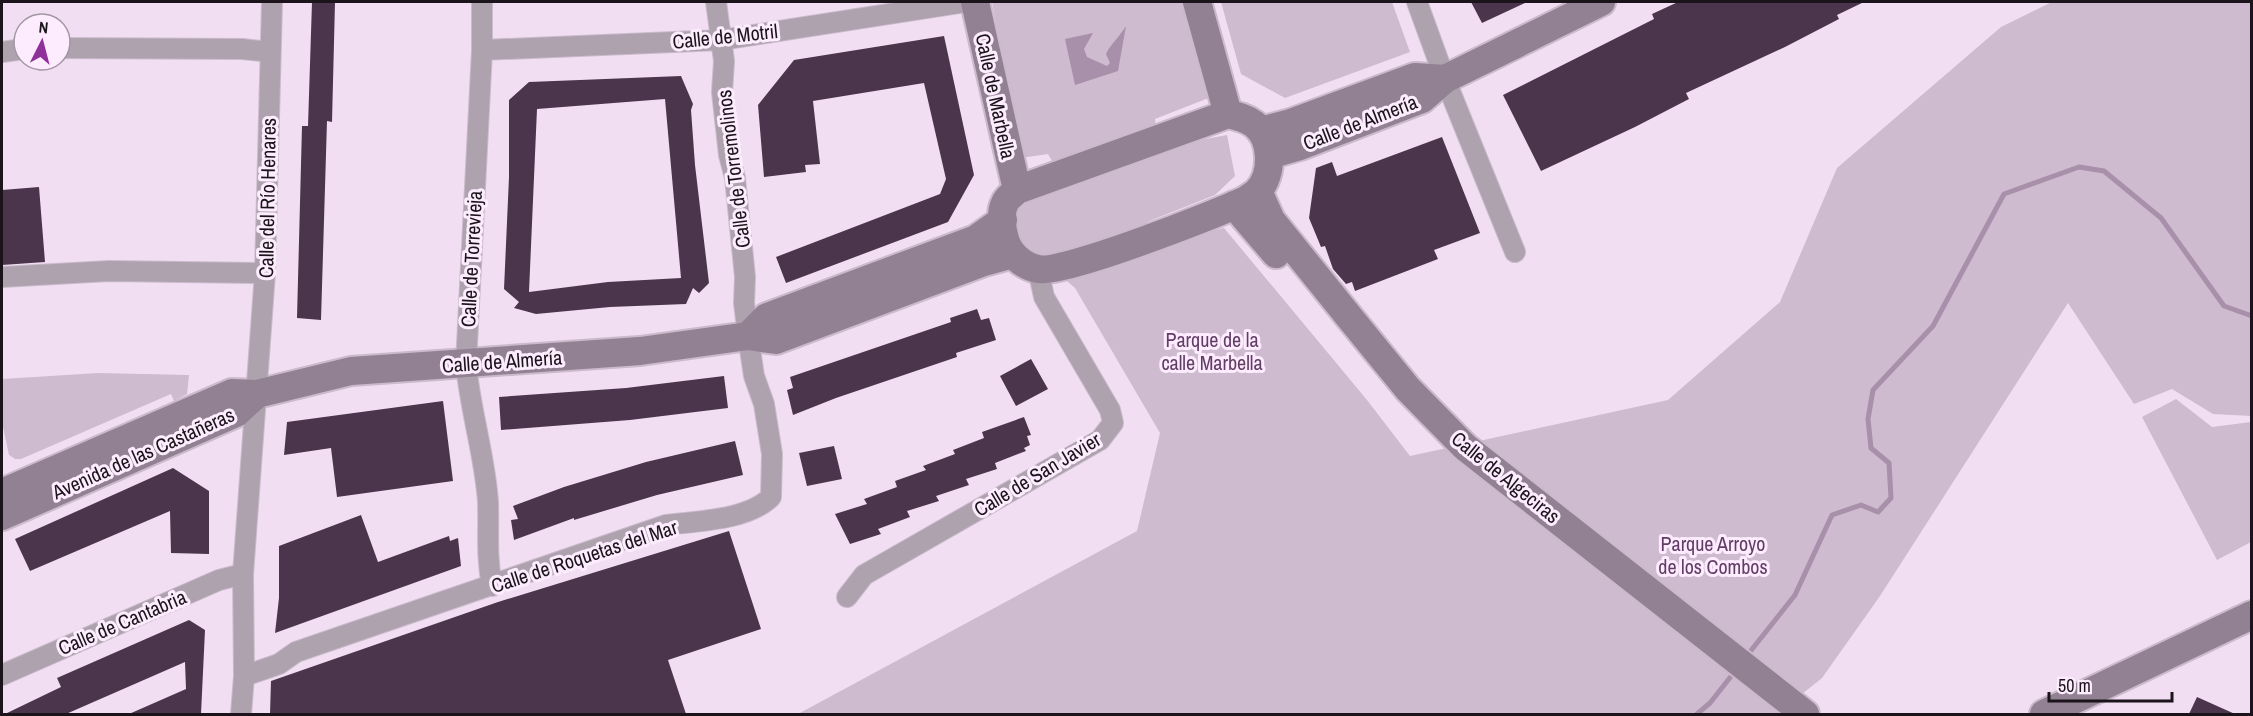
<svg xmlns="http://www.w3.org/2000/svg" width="2253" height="716" viewBox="0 0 2253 716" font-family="'Archivo Narrow',sans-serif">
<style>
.green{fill:#cebbcf}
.water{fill:#a88faa}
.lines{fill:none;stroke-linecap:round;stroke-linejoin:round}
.stream{stroke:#a88faa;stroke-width:5}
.building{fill:#4b354d;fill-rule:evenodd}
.street-casing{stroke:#cbbacc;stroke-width:22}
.secondary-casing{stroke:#cbbacc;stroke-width:32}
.street{stroke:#ada2ae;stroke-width:20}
.secondary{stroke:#928193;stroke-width:28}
.labels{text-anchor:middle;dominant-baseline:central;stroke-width:6;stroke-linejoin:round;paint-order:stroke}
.street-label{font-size:20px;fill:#1b141b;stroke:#fdecfe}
.park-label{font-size:20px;fill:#613c65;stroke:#fdecfe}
</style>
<rect width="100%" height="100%" fill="#f2def3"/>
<!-- green -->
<path class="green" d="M992 2H1185L1211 97 1155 119 1159 148 1227 135 1235 176 1215 195 1147 222 1151 246 1224 228 1367 400 1410 456 1668 400 1780 302 1837 168 2001 27 2052 2H2251V416L2213 414 2172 389 2134 404 2068 303 1880 596 1822 678 1777 714H798L1137 531 1160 433 1075 288 1016 236 1014 213 1029 201 1065 184 1048 154 1021 158Z
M1221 2H1392L1410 52 1285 98 1241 74Z
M98 373 189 375 187 394 174 401 171 394 21 459H15L9 455 2 422V379Z
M2176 399 2212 427 2251 422V542L2217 560 2142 417Z"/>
<!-- water -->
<path class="water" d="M1126 26 1118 71 1075 85 1065 39 1093 33 1084 49 1087 57 1107 66 1110 63 1106 54C1110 45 1120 36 1126 26Z"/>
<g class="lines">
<!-- stream -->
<path class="stream" d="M1745 658 1795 595 1832 515 1861 505 1878 512 1891 498 1889 463 1871 448 1868 419 1873 390 1933 326 2004 194 2079 167 2104 171 2161 218 2224 306 2252 316
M1697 714 1710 703 1736 670"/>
</g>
<!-- building -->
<path class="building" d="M312 2H335L332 122 327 121 321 320 297 318 302 126H308Z
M1471 2H1527L1482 23Z
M1678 2H1864L1837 15 1839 19 1785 47 1686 93 1689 99 1635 127 1541 171 1503 95 1654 19 1652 14Z
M944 36 974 175 948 222 786 283 776 257 940 194 946 179 924 83 813 101 820 164 805 165 806 172 764 177 758 105 794 60Z
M681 76 693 104 691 110 695 165 709 283 699 293 693 288 686 304 610 307 536 314 514 308 519 302 504 289 509 177V100L529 82ZM665 99 681 278 608 282 529 292 537 109Z
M1442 137 1480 233 1434 250 1438 259 1355 291 1352 282 1346 284 1333 269 1325 246 1321 247 1309 218 1316 168 1332 162 1337 176Z
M39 187 45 262 2 265V190Z
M977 309 981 320 989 318 996 340 956 353 957 357 836 398 793 415 787 390 793 388 790 377 951 322 950 318Z
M1031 359 1048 389 1016 406 1000 376Z
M724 376 728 408 630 420 501 430 499 397 626 388Z
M443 401 453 481 337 497 331 448 284 455 287 422Z
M1024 417 1031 435 1027 436 1030 445 1024 448 1026 451 995 463 997 469 966 479 969 485 936 496 939 501 907 511 910 517 878 529 881 534 850 544 835 514 867 504 864 499 897 487 895 481 926 470 923 466 955 454 953 450 984 438 982 432Z
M735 441 743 475 657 495 574 520V518L514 540 511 520 518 519 513 506 564 487 646 462Z
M834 446 842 479 807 486 799 453Z
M173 468 209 491V554L171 553 170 511 30 571 15 539Z
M361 515 378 562 449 536 450 541 458 538 461 566 275 633 279 598V546Z
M729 531 761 629 668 660 686 714H270L271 681 498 602Z
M189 620 205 630 201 714H129L186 689 185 662 66 714H5L61 687 57 678Z
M2197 697 2235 714H2189Z"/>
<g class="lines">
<!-- street casing -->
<g class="street-casing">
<path id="street" d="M482 2V50L466 364C470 410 485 456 488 502 489 532 486 555 492 586
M1417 2 1445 79 1515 252
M60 48 242 49 270 52
M482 50 721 40 966 2
M2 52 24 49
M2 277 109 271 265 273
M847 597 864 575 1100 440 1113 423 1110 410 1044 297 1038 269
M2 675 219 580 243 574
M244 676 279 664 296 652 666 525C698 521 748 520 771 497L772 454 764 404 754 376 748 336 744 303 745 277 735 178 729 155 722 92 724 61 716 2
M241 714 244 676 243 574 265 273 272 2"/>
</g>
<!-- secondary casing -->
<g class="secondary-casing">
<path id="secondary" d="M975 2 1017 190
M1197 2 1228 114
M1228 114C1237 116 1246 118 1254 124 1273 138 1274 175 1257 192 1254 195 1249 197 1246 200 1216 214 1062 275 1038 269 1023 266 1009 254 1005 239 1002 230 1000 212 1005 203 1007 198 1013 194 1017 190Z
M1261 131 1291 123 1415 77 1445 79
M1269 155 1300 146 1422 99 1445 79 1601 2
M1258 191 1271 220 1350 318 1408 389 1465 447 1805 714
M1234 205 1276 254
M748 336 767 317 976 239 1003 220
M2 493 232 393 257 394 351 371 640 351 748 336 776 340 984 262 1013 254
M2 516 236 413 257 394
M2044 714 2252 615"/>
</g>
<!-- street -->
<use href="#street" class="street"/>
<!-- secondary -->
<use href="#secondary" class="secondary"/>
</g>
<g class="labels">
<!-- street labels -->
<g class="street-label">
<text transform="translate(725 36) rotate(-6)">Calle de Motril</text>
<text transform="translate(996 96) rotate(78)">Calle de Marbella</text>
<text transform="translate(1360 122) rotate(-21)">Calle de Almería</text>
<text transform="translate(733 169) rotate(-97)">Calle de Torremolinos</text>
<text transform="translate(267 198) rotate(-89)">Calle del Río Henares</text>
<text transform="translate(471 259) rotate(-87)">Calle de Torrevieja</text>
<text transform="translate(502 361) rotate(-4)">Calle de Almería</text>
<text transform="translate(143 453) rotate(-24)">Avenida de las Castañeras</text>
<text transform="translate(1037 474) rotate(-31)">Calle de San Javier</text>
<text transform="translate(1506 477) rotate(39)">Calle de Algeciras</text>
<text transform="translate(584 556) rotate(-18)">Calle de Roquetas del Mar</text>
<text transform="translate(122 622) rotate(-23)">Calle de Cantabria</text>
</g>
<!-- park labels -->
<g class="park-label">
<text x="1212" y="339">Parque de la<tspan x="1212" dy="23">calle Marbella</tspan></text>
<text x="1713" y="543">Parque Arroyo<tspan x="1713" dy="23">de los Combos</tspan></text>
</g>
</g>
<!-- border -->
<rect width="2253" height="716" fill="none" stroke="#1b141b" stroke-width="6"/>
<!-- north arrow -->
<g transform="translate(42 42) rotate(6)"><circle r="28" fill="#fdecfe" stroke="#a396a3" stroke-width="1.5"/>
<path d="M0-4.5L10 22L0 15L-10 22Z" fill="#8f319a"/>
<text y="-9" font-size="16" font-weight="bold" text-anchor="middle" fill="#1b141b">N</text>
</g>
<!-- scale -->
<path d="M2049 692v9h123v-9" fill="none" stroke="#1b141b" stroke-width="3"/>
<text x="2058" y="692" font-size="18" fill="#1b141b" stroke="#fdecfe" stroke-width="4.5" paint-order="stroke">50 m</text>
</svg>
